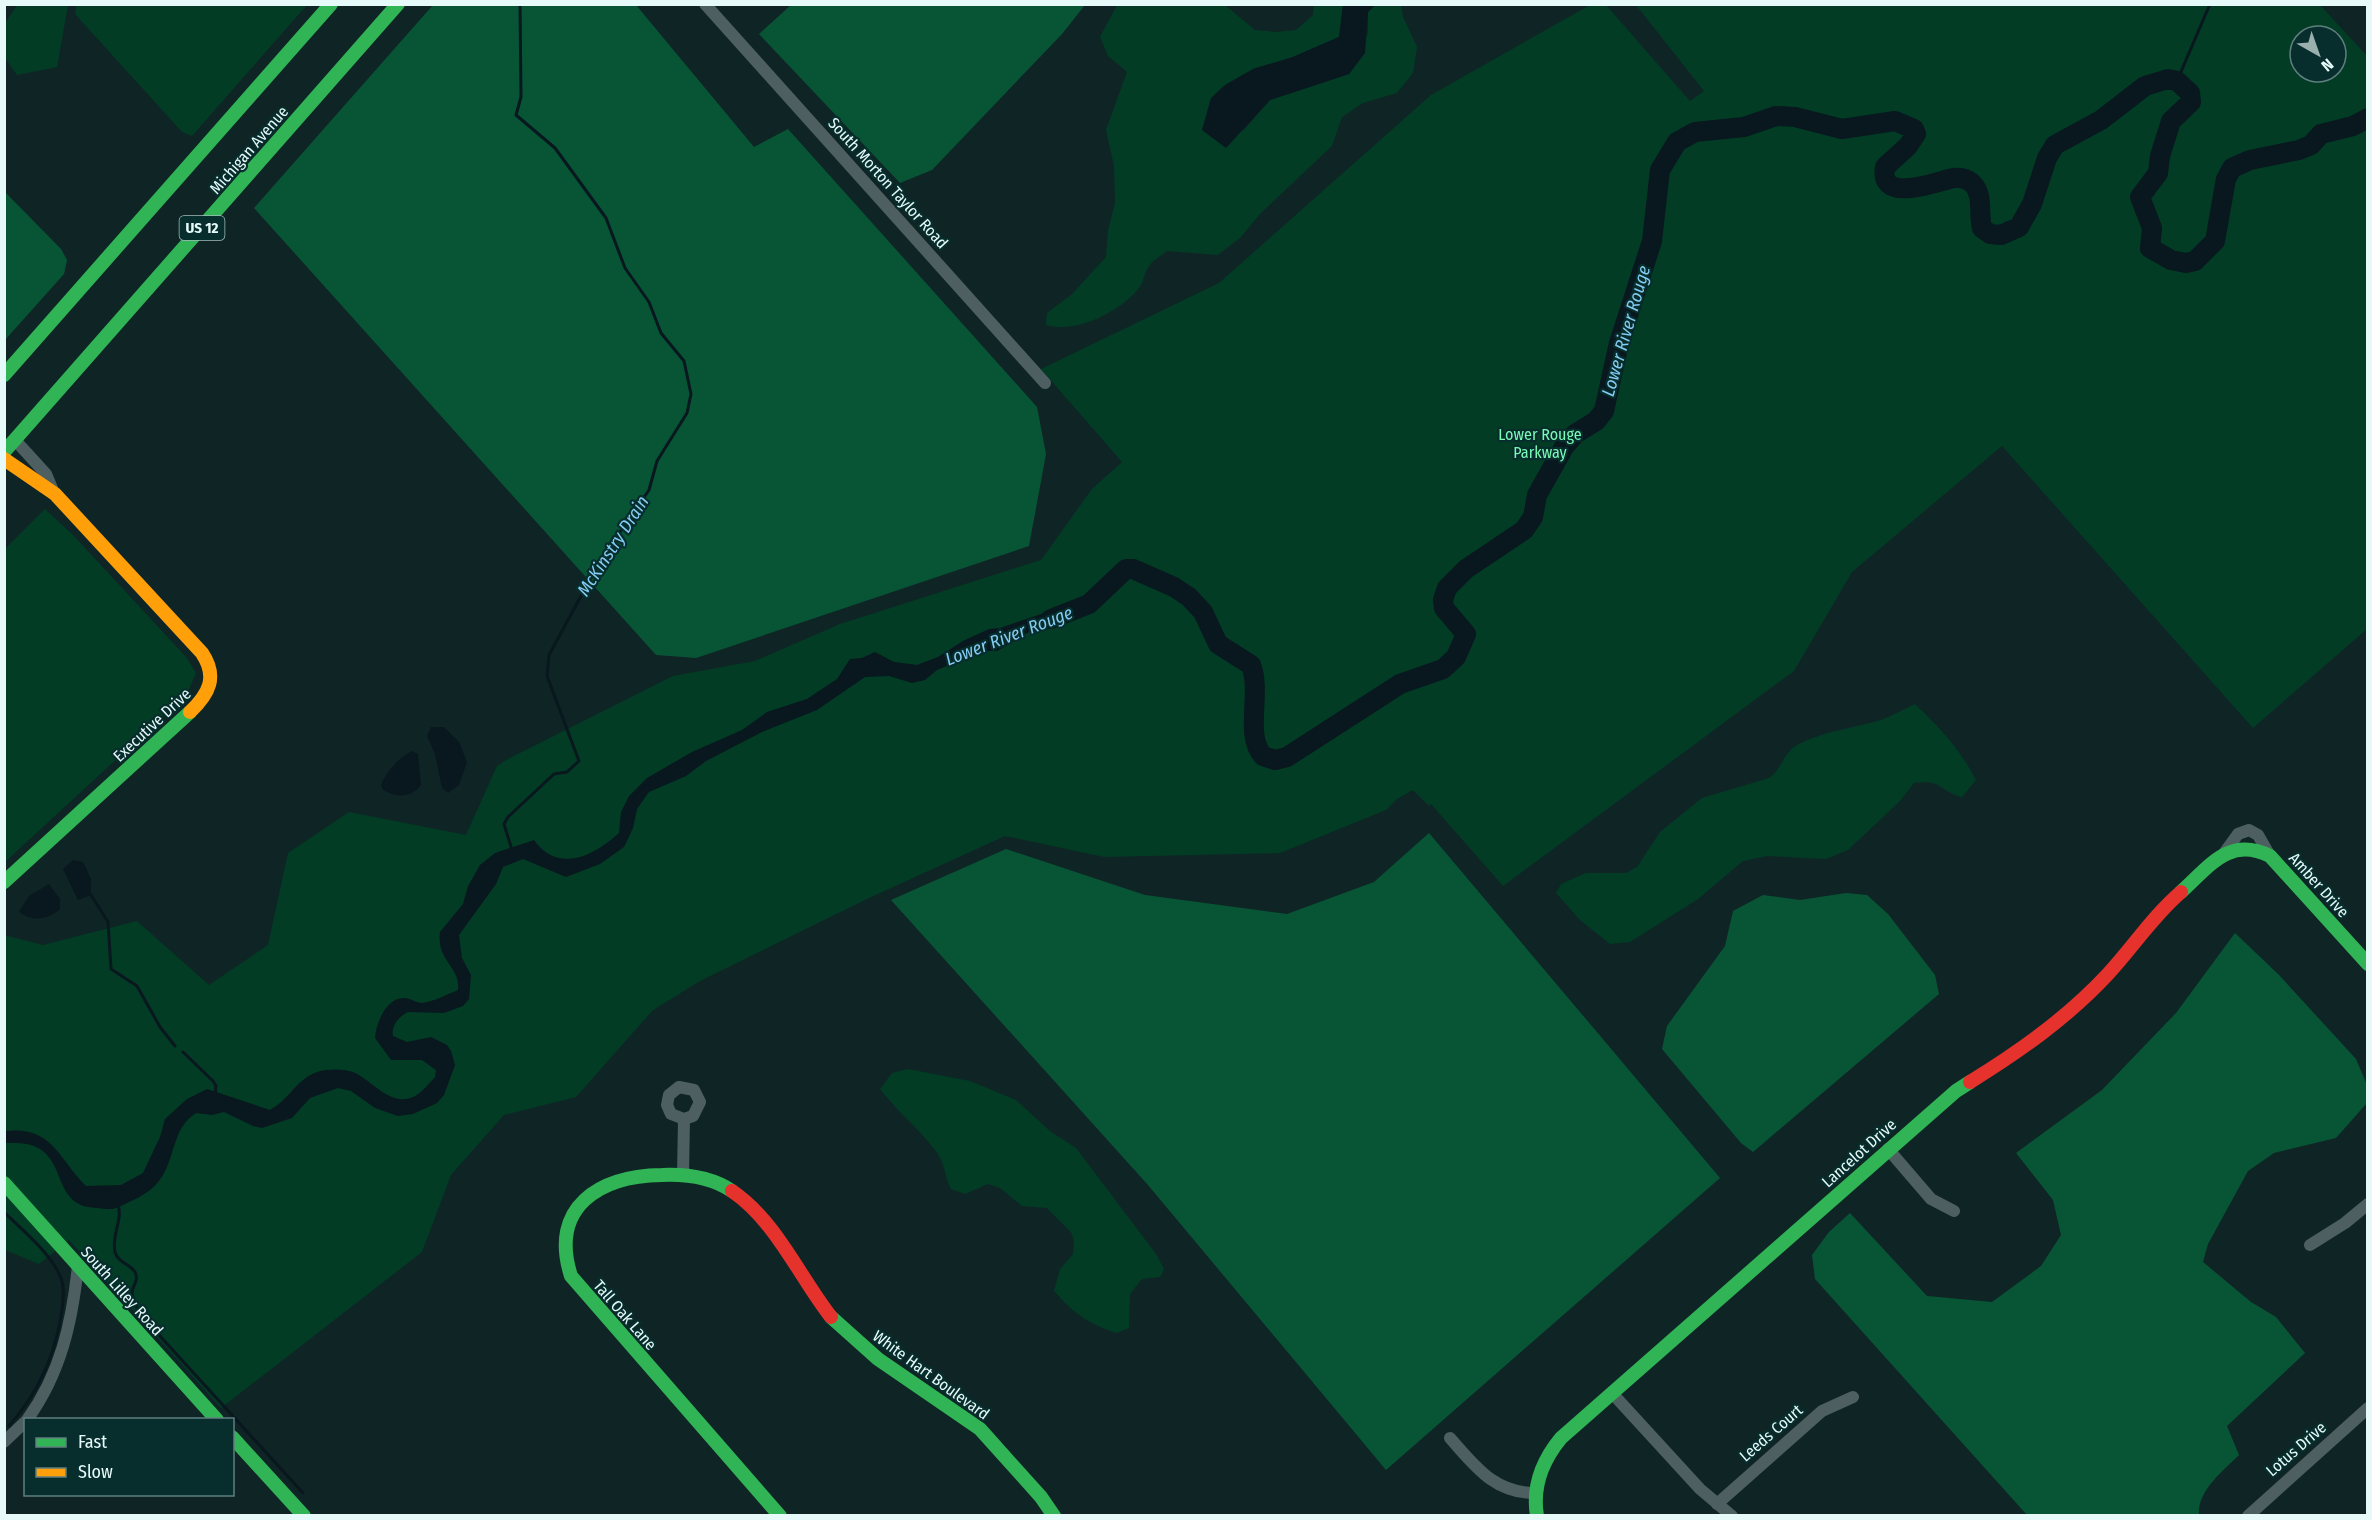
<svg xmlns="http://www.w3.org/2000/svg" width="2372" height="1520" viewBox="0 0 2372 1520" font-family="'Fira Sans Condensed',sans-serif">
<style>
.green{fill:#023c25;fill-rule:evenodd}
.forest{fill:#085536}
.water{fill:#09171e}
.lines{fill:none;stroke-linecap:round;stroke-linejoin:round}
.stream{stroke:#09171e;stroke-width:3}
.river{stroke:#09171e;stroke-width:20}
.street{stroke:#4e5f62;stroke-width:12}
.fast{stroke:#30b455;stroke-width:14}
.slow{stroke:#ff9f0a;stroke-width:14}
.jam{stroke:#e5322d;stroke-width:14}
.labels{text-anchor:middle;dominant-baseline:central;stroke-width:4.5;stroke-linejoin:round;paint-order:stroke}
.shield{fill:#072d2d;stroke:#a3bcbc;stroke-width:1.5}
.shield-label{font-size:15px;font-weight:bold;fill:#e6faf9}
.street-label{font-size:16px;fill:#e6faf9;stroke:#072d2d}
.park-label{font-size:16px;fill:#7afab6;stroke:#072d2d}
.water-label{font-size:18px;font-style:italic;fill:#84ccf2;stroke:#072d2d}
</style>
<rect width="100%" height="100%" fill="#0f2525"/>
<!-- green -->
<path class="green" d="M77 4H307V5L192 136 182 132 75 14Z
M17 5H68L57 67 17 75 5 58 4 25Z
M1117 5H1225L1255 30 1276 32 1296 30 1313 15 1314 5H1343L1339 37 1293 57 1253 69 1243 131 1270 100 1349 74 1368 33V12L1375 5H1401L1403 17 1417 47 1413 73 1397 93 1363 103 1342 117 1332 146 1260 214 1241 237 1218 255 1167 251C1161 256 1153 260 1149 266 1144 272 1144 282 1139 288 1120 312 1076 334 1046 325L1047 313 1072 294 1106 257 1108 230 1115 203 1114 166 1106 130 1127 72 1108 56 1100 37Z
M1590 5H1606L1690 101 1704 91 1636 5H2320L2367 56V629L2253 728 2002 446 1852 572 1794 671 1503 886 1431 804 1429 806 1413 790 1397 799 1386 810 1280 853 1104 857 1005 836 869 898 700 981 653 1010 576 1097 504 1115 451 1175 422 1252 221 1408 69 1240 39 1264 5 1250 4 935 43 945 137 921 209 985 268 945 288 853 349 812 466 835 497 766 508 759 673 676 755 661 840 624 1041 560 1092 489 1122 462 1041 369 1219 283 1431 95ZM2300 36H2336V72H2300Z
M45 509 73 535 186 657 196 673 187 694 5 862V549Z
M1915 704C1940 728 1960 749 1976 780L1962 797C1939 792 1944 779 1914 783L1900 801 1848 850 1826 859 1767 856 1743 861 1698 899 1630 942 1610 944 1580 920 1556 893 1561 884 1586 873H1626L1637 867 1660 832 1702 798 1769 778C1783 768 1783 752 1799 744 1824 731 1854 728 1881 720 1892 716 1904 709 1915 704Z
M908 1069 970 1081 1016 1100 1050 1131 1076 1148 1156 1254 1164 1269 1160 1277 1142 1279 1130 1294 1129 1328 1117 1333C1090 1325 1072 1312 1054 1291L1060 1269 1073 1254 1074 1241 1071 1232 1047 1208 1022 1206 1000 1188 988 1184 965 1194 951 1189C944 1176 945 1161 935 1150 918 1128 897 1111 880 1089L892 1073Z"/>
<!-- forest -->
<path class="forest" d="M433 5H636L754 147 788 129 1037 407 1046 454 1029 546 696 658 656 655 254 208Z
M791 5V4L1085 5 1062 34 932 170 900 183 759 34Z
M5 192 61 249 67 260 64 274 5 340Z
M1429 833 1720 1178 1386 1470 1148 1185 891 900 1006 849 1145 895 1287 914 1374 882Z
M1846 893 1867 895 1888 914 1935 975 1939 994 1753 1152 1741 1143 1662 1049 1667 1026 1725 946 1733 911 1763 895 1800 900Z
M2235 933 2279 975 2356 1059 2367 1085V1103L2336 1138 2274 1153 2248 1171 2208 1244 2203 1262 2251 1302 2276 1317 2305 1353 2227 1426 2239 1455C2223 1471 2197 1491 2199 1515H2027L1815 1279 1812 1255 1829 1232 1850 1213 1927 1296 1992 1302 2041 1266 2061 1235 2053 1200 2016 1153 2102 1090 2176 1013Z"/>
<!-- water -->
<path class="water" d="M1343 5H1375L1368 12 1365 53 1349 74 1270 100 1226 148 1202 130 1211 98 1225 85 1253 69 1293 57 1339 37Z
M1047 612H1075L1063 622 1029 632 997 651H982L937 670 925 680 912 683 889 676 865 677 817 710 762 732 706 761 686 776 649 792 637 809 633 828 624 847 600 864 566 877 523 859 503 867 496 884 459 935 462 958 471 975 469 999 463 1006 444 1013 408 1012C398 1017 391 1026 393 1036L407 1042 431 1037 447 1045 451 1051 455 1065 444 1095 437 1103 413 1114 398 1116 375 1108 351 1091 338 1088 310 1098 292 1118 262 1128 253 1126 224 1112 212 1115 196 1113C171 1129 176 1159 159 1181 148 1195 131 1201 116 1208 111 1210 104 1209 98 1208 54 1207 67 1167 40 1149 29 1142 17 1143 5 1143V1131C53 1126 57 1157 86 1186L121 1185 143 1173 160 1137 165 1119 187 1099 207 1089 270 1110C292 1098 298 1074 325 1070 334 1069 344 1069 353 1072 371 1079 391 1109 415 1096 423 1092 429 1083 435 1077L436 1070 422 1060H391L375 1038C376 1023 386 998 404 998 410 998 416 1003 422 1003 433 1002 448 994 458 990 461 967 436 961 440 932L463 904 468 886 480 865 495 853 534 840C558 874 594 856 619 833L621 812 629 796 647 778 692 752 742 730 767 712 807 699 837 679 850 659 862 658 875 652 894 662 917 665 938 657 963 641 989 629 1000 628Z
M431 727H444L459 742 467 762 459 785 448 793 442 788 435 754 427 736Z
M412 751 418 754 421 785C411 798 397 798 383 790L381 785C387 771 398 758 412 751Z
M73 860 83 862 91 879V895L78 900 63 869Z
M49 884 60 899V909C47 920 33 922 19 912L29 896Z"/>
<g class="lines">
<!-- stream -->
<path class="stream" d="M2177 81 2210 4
M512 850 504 824 508 817 554 774 567 772 579 761 547 676 549 655 600 561 649 490 657 461 687 413 691 394 684 361 661 333 649 302 625 268 606 218 555 148 516 115 521 97 520 4
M91 895 108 922 111 969 137 986 160 1027 175 1046
M183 1052 213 1081 216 1086 215 1096
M118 1205C123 1220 111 1236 115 1252 118 1263 130 1264 135 1272 140 1281 131 1286 132 1294 133 1300 137 1307 139 1313L303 1493
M4 1212C23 1231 51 1253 61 1278 65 1288 63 1300 62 1310 56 1354 39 1392 9 1426"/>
<!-- river -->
<path class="river" d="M1051 619 1089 604 1126 569H1133L1174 587 1189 597 1203 612 1218 644 1251 665C1262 693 1244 735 1263 756L1275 760 1287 757 1400 684 1443 669 1456 657 1466 634 1444 608 1443 600 1447 588 1466 569 1524 530 1533 517 1537 495 1564 447 1575 434 1596 421 1604 411 1619 343 1652 241 1660 170 1677 142 1695 132 1744 127 1776 116 1795 117 1842 129 1895 121 1914 129 1916 134 1908 146 1885 167C1878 206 1940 180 1954 178 1961 177 1967 179 1972 183 1984 194 1978 213 1982 228L1990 234 2001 235 2019 227 2032 204 2047 158 2055 145 2101 120 2145 86 2168 79 2177 81 2190 93 2191 102 2171 121 2160 156 2158 173 2140 197 2152 228 2150 248 2171 260 2186 263 2195 261 2215 241 2226 179 2232 168 2250 160 2299 150 2311 145 2321 134 2353 126 2368 118"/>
<!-- street -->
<path class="street" d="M705 4 1045 383
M15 440 46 474 54 493
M2225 852 2238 834 2249 830 2258 835 2270 856
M1888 1149 1931 1199 1954 1211
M683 1175 684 1119 693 1116 700 1102 694 1090 679 1087 669 1095 667 1105 671 1114 684 1119
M2310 1245 2345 1223 2368 1204
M1612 1393 1700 1489 1732 1516
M27 1420C61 1373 72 1322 78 1266
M1450 1438C1475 1466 1494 1493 1535 1493
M4 1442 26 1421
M1717 1504 1822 1411 1853 1397
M2248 1516 2368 1408"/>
<!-- fast -->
<path class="fast" d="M4 375 331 4
M4 452 398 4
M4 882 190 712
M2181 892C2210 866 2229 836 2270 856L2368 964
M4 1183 217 1420
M732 1191C711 1177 686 1174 662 1175 599 1176 549 1207 571 1276L780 1516
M831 1317 878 1359 980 1429 1041 1497 1054 1516
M232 1437 304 1516
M1537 1516C1532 1486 1542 1461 1561 1438L1956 1091 1970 1082"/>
<!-- slow -->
<path class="slow" d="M4 459 55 494 202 653C218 677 209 694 190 712"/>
<!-- jam -->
<path class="jam" d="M1970 1082C2020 1051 2067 1018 2108 974 2133 947 2153 916 2181 892
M732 1191C776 1221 799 1276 831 1317"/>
</g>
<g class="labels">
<!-- shield labels -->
<rect class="shield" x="179.5" y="216" width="45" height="24" rx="4.5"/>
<g class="shield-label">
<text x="202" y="228">US 12</text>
</g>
<!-- street labels -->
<g class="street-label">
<text transform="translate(249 150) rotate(-49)">Michigan Avenue</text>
<text transform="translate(888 183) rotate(48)">South Morton Taylor Road</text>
<text transform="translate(152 725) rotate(-43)">Executive Drive</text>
<text transform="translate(2319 885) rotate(48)">Amber Drive</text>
<text transform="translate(1859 1153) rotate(-42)">Lancelot Drive</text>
<text transform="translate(122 1291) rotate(48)">South Lilley Road</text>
<text transform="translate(625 1315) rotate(49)">Tall Oak Lane</text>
<text transform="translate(931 1375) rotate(36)">White Hart Boulevard</text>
<text transform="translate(1771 1433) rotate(-41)">Leeds Court</text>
<text transform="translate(2296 1449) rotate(-41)">Lotus Drive</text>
</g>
<!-- park labels -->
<g class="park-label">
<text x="1540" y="434">Lower Rouge<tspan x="1540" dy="18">Parkway</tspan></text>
</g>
<!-- water labels -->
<g class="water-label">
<text transform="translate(1626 331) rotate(-74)">Lower River Rouge</text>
<text transform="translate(613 546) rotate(-57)">McKinstry Drain</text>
<text transform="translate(1009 636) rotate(-21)">Lower River Rouge</text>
</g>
</g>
<!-- border -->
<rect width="2372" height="1520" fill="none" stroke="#e6faf9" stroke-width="12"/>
<!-- legend -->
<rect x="24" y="1418" width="210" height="78" fill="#072d2d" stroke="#607f7f" stroke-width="1.5"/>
<rect x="36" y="1438" width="30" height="9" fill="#30b455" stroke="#607f7f" stroke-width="1.5"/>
<text x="78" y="1448" font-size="18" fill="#e6faf9">Fast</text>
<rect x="36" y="1468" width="30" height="9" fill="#ff9f0a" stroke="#607f7f" stroke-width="1.5"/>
<text x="78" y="1478" font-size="18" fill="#e6faf9">Slow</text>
<!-- north arrow -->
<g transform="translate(2318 54) rotate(140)"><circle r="28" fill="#072d2d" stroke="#607f7f" stroke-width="1.5"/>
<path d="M0-4.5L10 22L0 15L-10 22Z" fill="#9bafaf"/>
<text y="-9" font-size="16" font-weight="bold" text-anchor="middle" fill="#e6faf9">N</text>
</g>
</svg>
